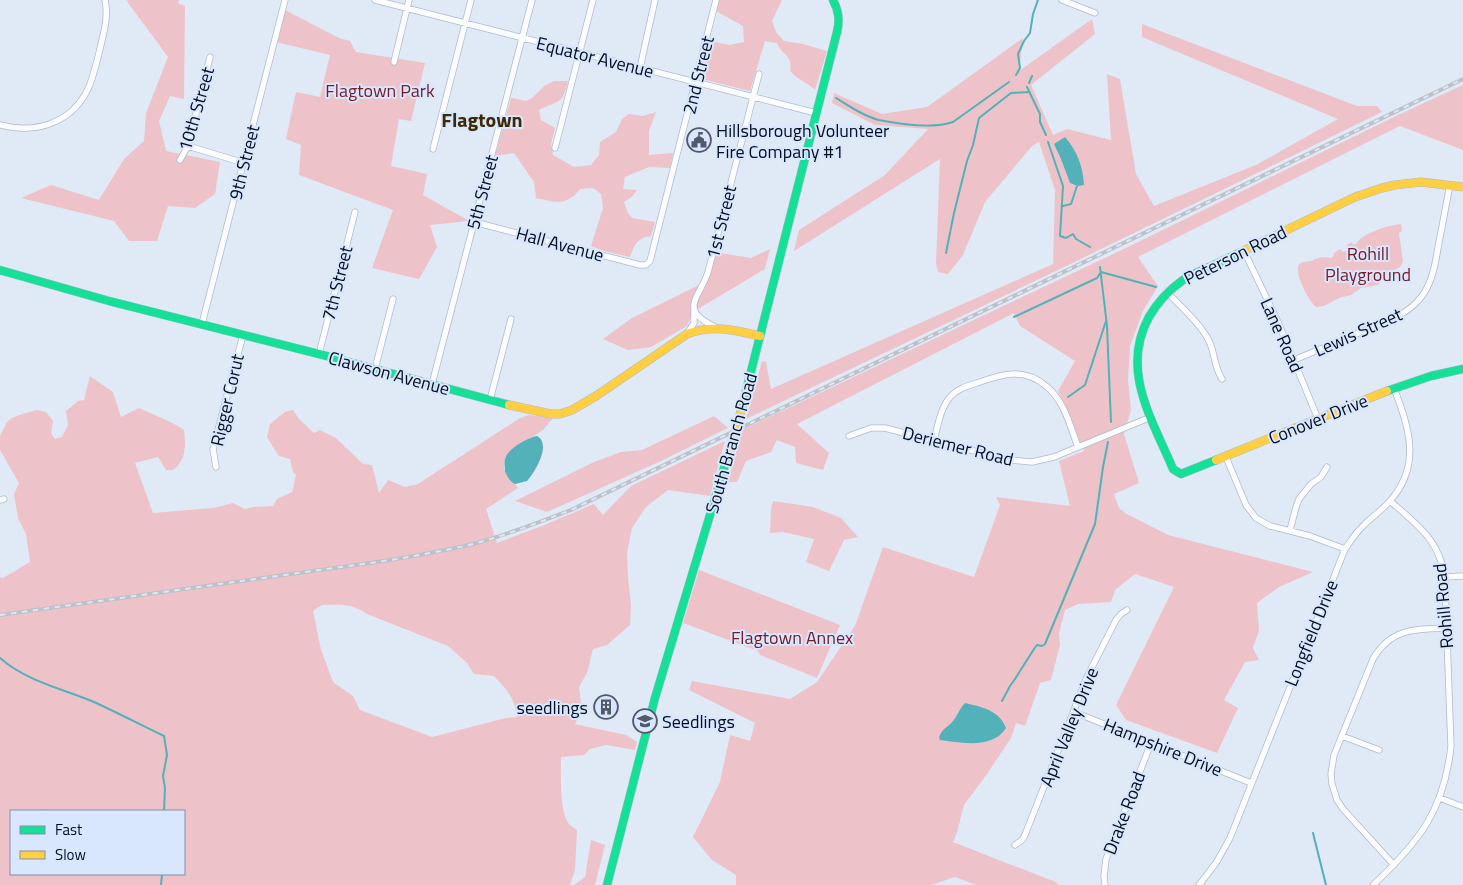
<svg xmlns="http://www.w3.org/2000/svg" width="1463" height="885" viewBox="0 0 1463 885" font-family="'Titillium Web',sans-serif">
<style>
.green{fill:#edc3c9;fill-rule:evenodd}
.water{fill:#53b1b9}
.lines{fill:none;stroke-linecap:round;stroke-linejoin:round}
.stream{stroke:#53b1b9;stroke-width:2}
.street-casing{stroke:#b0bacb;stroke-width:7}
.fast-casing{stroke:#b0bacb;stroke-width:9}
.slow-casing{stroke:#b0bacb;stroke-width:9}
.street{stroke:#fafcfe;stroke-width:5.5}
.fast{stroke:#16e098;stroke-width:8}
.slow{stroke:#ffcf43;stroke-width:8}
.rail-casing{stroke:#bec1c6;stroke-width:4}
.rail{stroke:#d8e7fe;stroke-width:2;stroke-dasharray:5.5;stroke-linecap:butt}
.slow-bridge-casing{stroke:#b0bacb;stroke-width:9;stroke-linecap:butt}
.slow-bridge{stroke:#ffcf43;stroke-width:8}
.labels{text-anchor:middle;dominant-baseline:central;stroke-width:4;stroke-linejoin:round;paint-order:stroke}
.street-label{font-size:18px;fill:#030d20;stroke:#d8e7fe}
.park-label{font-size:18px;fill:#771a25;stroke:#d8e7fe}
.poi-label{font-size:18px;fill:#030d20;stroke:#d8e7fe;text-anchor:start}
.quarter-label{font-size:20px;font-weight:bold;fill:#3d2902;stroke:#d8e7fe}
</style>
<rect width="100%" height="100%" fill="#e0e9f6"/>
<!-- green -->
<path class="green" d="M126 0H179L178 3 185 6 184 99 170 96 159 121 166 151 220 162 215 194 195 208 168 206 157 241H129L114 221 21 198 51 185 99 200 124 159 144 141 146 113 168 57Z
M719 0H782L772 21 776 32 784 41 803 44 827 51 815 90C806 81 799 81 790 71 793 54 782 56 777 43L765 41 750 91 706 80 702 71 709 41 730 45 744 42 743 26 716 11Z
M283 9 339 38 350 41 356 52 425 63 411 121 399 119 391 166 427 174 423 195 469 221 430 225 437 247 419 279 372 268 393 210 299 175 301 145 286 139 296 92 320 97 330 55 276 42Z
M1092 19 1095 34 1031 85 1053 135 1067 129 1111 140 1107 74 1120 79 1136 174 1154 206 1256 165 1338 119 1142 37V24L1357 106H1377L1382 112 1056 271 746 419 762 361 766 362 771 389 1053 264 1055 190 1039 142 1032 146 985 202 963 255 948 274 938 272 936 264 940 159 794 251 799 230 885 175 928 129 875 125 832 103 834 93 882 114 927 107 1023 38 1019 71Z
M554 81H568C562 106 558 100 539 110L541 120 555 128 551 144 553 155 574 167 591 165 599 155 600 142 616 132 622 119 629 114 643 116 656 112 649 131V155L673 153 670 168 649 167 625 177 623 189 637 190 632 197 624 202 628 213 632 218 655 222 651 236C637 238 635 244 630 257L604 251 591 246 603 208 601 194 593 188 580 189C566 207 555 202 536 198L534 182 514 153 495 156 511 98 526 101 532 98 544 86Z
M1463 85V150L1400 126 1138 257 1158 286 1143 311 1130 346 1128 380 1131 410 1124 434 1139 483 1114 494 1119 508 1125 513 1168 535 1313 572 1279 587 1257 603 1259 630 1253 648 1259 660 1245 662 1224 700 1238 708 1217 753 1126 720 1116 705 1174 587 1135 574 1115 590 1111 602 1078 604 1065 610 1059 633 1060 645 1051 680 1040 683 1025 726 1016 723 1011 738 987 774 964 805 957 832 953 842 1058 883 1057 885H976L955 877 931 885H736V875L712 860 693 837 720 782 730 735 750 741 755 723 689 690 692 681 790 699 817 682 855 626 883 547 974 577 1000 505 996 497 1070 506 1059 461 1084 451 1058 391 1075 361 1020 326 1014 313 797 424 829 453 823 470 796 463 795 447 777 440 771 452 746 461 737 482H728L742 430 1130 246 1396 116Z
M1401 224 1402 231 1399 233 1403 262 1400 267 1392 271 1378 285 1361 288 1351 295 1339 298 1324 306 1316 307C1309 301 1296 277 1298 267 1299 261 1307 262 1311 261 1313 261 1314 259 1315 259 1320 257 1326 257 1331 258L1333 257 1334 253 1340 249 1343 252 1347 251 1348 247 1347 245 1352 242 1353 245 1357 243C1362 233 1390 225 1401 224Z
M770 249 765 269 693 312 687 326 651 347 628 350 603 339 632 318 705 282 714 252 751 258Z
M90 376 113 392 121 417 139 408C154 415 171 421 184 430 186 445 186 461 173 470H166L158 457 135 463 153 513 213 508 233 503 245 509 253 507 273 506 277 499 292 492 296 475 293 472 290 459 279 456 267 437 270 424 285 412 293 410 299 419 314 433 320 430 336 438 363 464 372 465 379 493 388 480 405 487 418 484 520 418 529 415 553 418 543 430 519 446 505 457 504 469 518 488 486 509 497 543 542 526 594 504 603 515 631 486 725 441 710 496 668 490 646 507 632 528 627 553 628 578 631 605 630 625 607 645 593 649 587 673 579 687 582 711 575 724 626 735 637 742 635 750 606 745 590 749 584 755 561 757C561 772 559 815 570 825 572 827 574 828 577 830L575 870 570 885H0V577L3 578 30 562 26 534 18 518 14 494 19 483 0 450V436L7 422 12 418 22 414 37 410 46 412 53 421 51 433 55 439 62 437 68 425 66 411 78 401 84 400ZM322 605C340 605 351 603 367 614L448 646 467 663 474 674 494 676C507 689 515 699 517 717L506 718 432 737 360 710 353 696 333 682 321 650 313 611ZM11 811H184V874H11Z
M714 416 728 428 661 461 547 512 515 501 594 462 621 452 642 450Z
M773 501 813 507 841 518 858 537 844 540 829 571 806 562 814 539 783 532 770 533 771 509Z
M699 570 840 625 817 678 760 655 758 651 683 623Z
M591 840 605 845 595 885H574L585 877Z"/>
<!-- water -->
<path class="water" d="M1065 137C1077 151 1083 166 1084 185L1078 186 1070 183 1061 159 1054 144Z
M537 436C552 444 535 472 527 481L515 484C510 481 507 477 505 471 505 468 504 463 505 459 507 449 527 438 537 436Z
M965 703C982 707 999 710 1006 728 993 749 961 743 940 740L939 737C943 727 948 728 953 721 958 715 960 708 965 703Z"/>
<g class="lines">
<!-- stream -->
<path class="stream" d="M1016 75 1020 68 1018 54 1024 41 1030 33 1033 14 1038 0
M1029 83 1032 76
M1027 87 1040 114V122L1046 135
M836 98C849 106 863 116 879 120 899 124 933 129 953 122L1009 82
M1048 142 1063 186 1060 236 1066 238 1073 234 1076 239 1090 247
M1063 206 1071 204 1077 186
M946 253 954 213 967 161 973 145 979 118 1011 93 1029 92
M1100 267 1107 326 1111 422
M1014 317 1097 278 1101 272 1156 287
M1068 397 1085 385 1106 321
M0 658C26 681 63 689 94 702 118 713 141 725 164 736L167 755 163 776 165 788 164 811
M1002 701 1010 686 1015 679 1034 649 1037 645 1042 646 1045 644 1095 524 1103 467 1108 442
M1313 833 1326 885
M161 885 162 874"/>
<!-- street casing -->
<g class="street-casing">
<path id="street" d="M375 0 816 113
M1062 0 1095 13
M394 62 409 0
M640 68 655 0
M0 125C35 134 71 124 88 89 93 78 96 65 99 53 103 35 109 18 105 0
M188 146 244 163
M555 148 593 0
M433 149 471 0
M180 160 188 146 210 57
M474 222 640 265H646L650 261 716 0
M1244 251 1278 322 1318 419
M1167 292C1181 307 1200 323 1209 341 1215 353 1214 367 1222 379
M202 324 285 0
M715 327C678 309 699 299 708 272L759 74
M687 334 694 323V311
M319 354 355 212
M1294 360 1392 319C1429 302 1433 278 1439 242 1443 223 1446 204 1450 185
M375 369 393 299
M432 384 532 0
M490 400 511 319
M849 436 871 428H885L1009 460 1032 462 1054 457 1151 417
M934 440C938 426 940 409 950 397 957 389 967 386 977 383 1002 374 1024 367 1046 386 1064 400 1070 426 1078 447
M1226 457 1246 505 1256 518 1270 526 1310 536 1345 549
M216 467 213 449 243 335
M0 500 4 499
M1290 530 1296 507 1299 499 1311 484 1321 477 1327 467
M1445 577 1463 576
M1074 712 1251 783
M1342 736 1379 750
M1440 798 1463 807
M1015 845 1022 840 1025 835 1087 677 1116 620 1121 614 1127 610
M1394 865 1343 809 1337 800 1332 784 1331 774 1334 755 1373 659C1391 628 1415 629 1447 628
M1105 885 1104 876 1106 859 1151 743
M1199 885 1216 863 1230 838 1345 549C1351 541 1356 532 1364 525 1372 517 1382 510 1390 501 1422 465 1409 428 1394 388
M1373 885C1419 842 1444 811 1451 746L1445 584C1443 543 1419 526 1390 501"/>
</g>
<!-- fast casing -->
<g class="fast-casing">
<path id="fast" d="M0 270 109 301 319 354 509 405
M1387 391 1431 376 1463 369
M741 411 837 32C840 20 839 11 833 0
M1216 460 1181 474 1173 469C1152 419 1120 370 1149 317 1157 303 1169 290 1183 280 1189 276 1196 273 1203 270 1216 264 1228 258 1241 252
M607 885 655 698 728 455"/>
</g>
<!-- slow casing -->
<g class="slow-casing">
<path id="slow" d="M1241 252 1355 197 1382 188 1395 185 1421 182 1463 187
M509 405 551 414H560L572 410 596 396 687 334C712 324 735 330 760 336
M1216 460 1387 391"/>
</g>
<!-- street -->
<use href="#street" class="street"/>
<!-- fast -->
<use href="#fast" class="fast"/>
<!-- slow -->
<use href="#slow" class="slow"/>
<!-- rail casing -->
<g class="rail-casing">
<path id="rail" d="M0 615 391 560C420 555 449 550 477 543 509 534 540 522 571 510L1463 79"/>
</g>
<!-- rail -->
<use href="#rail" class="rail"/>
<!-- slow-bridge casing -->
<g class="slow-bridge-casing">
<path id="slow-bridge" d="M728 455 741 411"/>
</g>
<!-- slow-bridge -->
<use href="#slow-bridge" class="slow-bridge"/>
</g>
<!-- icons -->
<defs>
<g id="civic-ring" transform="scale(1.25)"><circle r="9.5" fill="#d8e7fe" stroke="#505a6b" stroke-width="1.5"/><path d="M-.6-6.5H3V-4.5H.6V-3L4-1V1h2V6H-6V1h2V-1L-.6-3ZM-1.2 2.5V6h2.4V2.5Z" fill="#505a6b"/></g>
<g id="building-ring" transform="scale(1.25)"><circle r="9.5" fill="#d8e7fe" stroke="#505a6b" stroke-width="1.5"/><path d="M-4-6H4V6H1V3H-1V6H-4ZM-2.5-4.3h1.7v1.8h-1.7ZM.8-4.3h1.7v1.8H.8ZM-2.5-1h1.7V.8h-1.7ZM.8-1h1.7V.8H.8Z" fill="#505a6b"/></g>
<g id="school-ring" transform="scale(1.25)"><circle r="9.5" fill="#d8e7fe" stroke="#505a6b" stroke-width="1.5"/><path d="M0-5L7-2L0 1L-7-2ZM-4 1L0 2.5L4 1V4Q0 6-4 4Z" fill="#505a6b"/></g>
</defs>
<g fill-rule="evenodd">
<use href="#civic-ring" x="699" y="140"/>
<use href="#building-ring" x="606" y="707"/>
<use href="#school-ring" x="645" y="721"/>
</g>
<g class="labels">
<!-- street labels -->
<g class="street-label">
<text transform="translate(595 57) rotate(14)">Equator Avenue</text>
<text transform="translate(698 75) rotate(-76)">2nd Street</text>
<text transform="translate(196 109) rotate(-74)">10th Street</text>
<text transform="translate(244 162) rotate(-76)">9th Street</text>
<text transform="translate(482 192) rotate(-75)">5th Street</text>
<text transform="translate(721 222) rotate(-76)">1st Street</text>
<text transform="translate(560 244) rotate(15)">Hall Avenue</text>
<text transform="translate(1235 255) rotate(-26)">Peterson Road</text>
<text transform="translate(337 283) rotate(-76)">7th Street</text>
<text transform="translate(1358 332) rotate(-24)">Lewis Street</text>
<text transform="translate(1282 335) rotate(66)">Lane Road</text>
<text transform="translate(389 373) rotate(15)">Clawson Avenue</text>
<text transform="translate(227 400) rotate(-77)">Rigger Corut</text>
<text transform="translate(1318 419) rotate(-22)">Conover Drive</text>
<text transform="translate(731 443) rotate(-74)">South Branch Road</text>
<text transform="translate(958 446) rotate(14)">Deriemer Road</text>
<text transform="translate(1443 606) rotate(-95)">Rohill Road</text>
<text transform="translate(1311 633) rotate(-68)">Longfield Drive</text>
<text transform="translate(1069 727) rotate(-68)">April Valley Drive</text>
<text transform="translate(1163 747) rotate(22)">Hampshire Drive</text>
<text transform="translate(1124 813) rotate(-69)">Drake Road</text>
</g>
<!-- park labels -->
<g class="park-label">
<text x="380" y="90">Flagtown Park</text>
<text x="1368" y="253">Rohill<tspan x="1368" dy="21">Playground</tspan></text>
<text x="792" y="637">Flagtown Annex</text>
</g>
<!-- poi labels -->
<g class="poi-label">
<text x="716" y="130">Hillsborough Volunteer<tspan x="716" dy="21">Fire Company #1</tspan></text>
<text x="588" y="707" text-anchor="end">seedlings</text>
<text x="662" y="721">Seedlings</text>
</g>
<!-- quarter labels -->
<g class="quarter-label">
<text x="482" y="119">Flagtown</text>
</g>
</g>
<!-- legend -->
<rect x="10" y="810" width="175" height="65" fill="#d8e7fe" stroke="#8390a5"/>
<rect x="20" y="826" width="25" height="8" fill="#16e098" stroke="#8390a5"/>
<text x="55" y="835" font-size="15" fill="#030d20">Fast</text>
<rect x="20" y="851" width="25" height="8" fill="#ffcf43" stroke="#8390a5"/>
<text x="55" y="860" font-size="15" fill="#030d20">Slow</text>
</svg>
